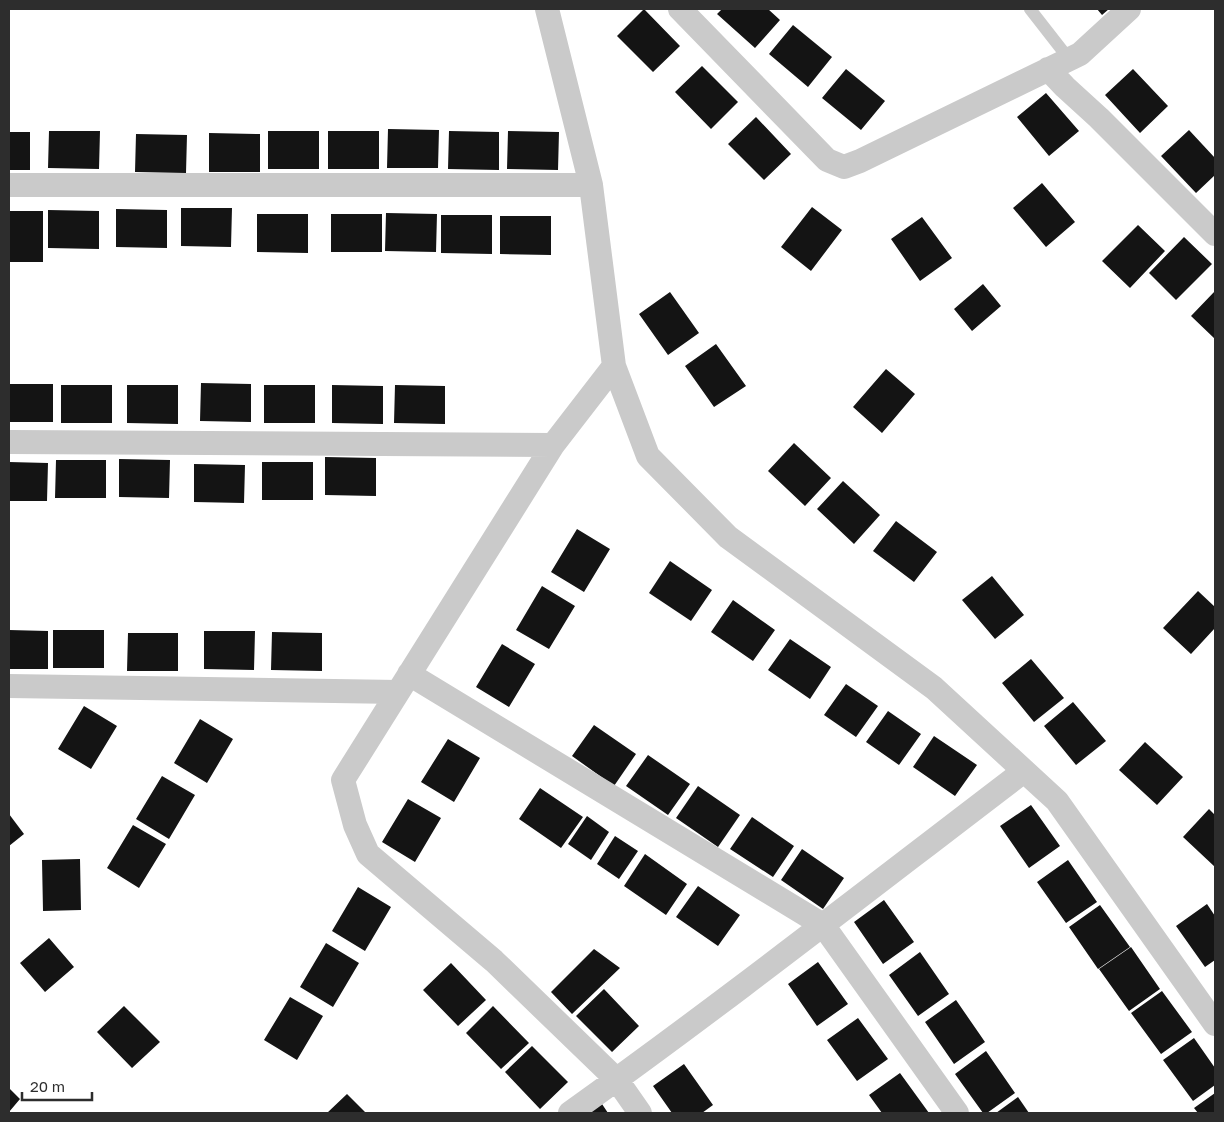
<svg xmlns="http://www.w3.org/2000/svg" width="1224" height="1122" viewBox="0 0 1224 1122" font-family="'Golos Text',sans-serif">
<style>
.building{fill:#141414}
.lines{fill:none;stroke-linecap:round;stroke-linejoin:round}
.lane{stroke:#cacaca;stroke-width:12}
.street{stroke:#cacaca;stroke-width:24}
</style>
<rect width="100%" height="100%" fill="#fff"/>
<!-- building -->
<path class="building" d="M644 9 680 46 653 72 617 36Z
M722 9H768L780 20 755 48 717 14Z
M1097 9H1109L1102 15Z
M793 25 832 57 808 87 769 54Z
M702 66 738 102 711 129 675 92Z
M846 69 885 101 861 130 822 98Z
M1133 69 1168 106 1140 133 1105 95Z
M1046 93 1079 131 1049 156 1017 117Z
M756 117 791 154 764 180 728 144Z
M388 129 439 130 438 168H387Z
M1189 130 1215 158V175L1196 193 1161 156Z
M49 131H100L99 169 48 168Z
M268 131H319V169H268Z
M328 131H379V169H328Z
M449 131 499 132V170L448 169Z
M508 131 559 132 558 170 507 169Z
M9 132H30V170H9Z
M209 133 260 134V172H209Z
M136 134 187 135 186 173 135 172Z
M1042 183 1075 222 1046 247 1013 208Z
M812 207 842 230 811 271 781 247Z
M181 208H232L231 247 181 246Z
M116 209 167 210V248L116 247Z
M48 210 99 211V249L48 248Z
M9 211H43V262H9Z
M386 213 437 214 436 252 385 251Z
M257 214H308V253L257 252Z
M331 214H382V252H331Z
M441 215H492V254L441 253Z
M500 216H551V255L500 254Z
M922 217 952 258 920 281 891 239Z
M1138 225 1165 251 1130 288 1102 261Z
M1184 237 1212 264 1176 300 1149 273Z
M983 284 1001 306 972 331 954 309Z
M1215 291V339L1191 316Z
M670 292 699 333 668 355 639 314Z
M716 344 746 386 714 407 685 366Z
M886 369 915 394 882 433 853 407Z
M201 383 251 384V422L200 421Z
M9 384H53V422H9Z
M61 385H112V423H61Z
M127 385H178V424L127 423Z
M264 385H315V423H264Z
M332 385 383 386V424L332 423Z
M395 385 445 386V424L394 423Z
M794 443 831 478 805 506 768 471Z
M325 457 376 458V496L325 495Z
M119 459 170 460 169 498 119 497Z
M56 460H106V498H55Z
M9 462 48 463 47 501H9Z
M262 462H313V500H262Z
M194 464 245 465 244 503 194 502Z
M843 481 880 515 854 544 817 509Z
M896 521 937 552 914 582 873 551Z
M577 529 610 549 584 592 551 572Z
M670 561 712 590 691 621 649 593Z
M992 576 1024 615 995 639 962 600Z
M542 586 575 606 549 649 516 630Z
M1198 591 1215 607V628L1191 654 1163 628Z
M733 600 775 630 753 661 711 632Z
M9 630 48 631V669H9Z
M53 630H104V668H53Z
M204 631H255L254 670 204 669Z
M272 632 322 633V671L271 670Z
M128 633H178V671H127Z
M790 639 831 667 810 699 768 670Z
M502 644 535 664 509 707 476 687Z
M1031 659 1064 698 1034 722 1002 683Z
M846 684 878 706 856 737 824 715Z
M1073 702 1106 741 1076 765 1044 726Z
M84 706 117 726 91 769 58 749Z
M888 711 921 734 899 765 866 742Z
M200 719 233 739 207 783 174 763Z
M594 725 636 754 614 786 572 756Z
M934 736 977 765 955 796 913 767Z
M448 739 480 758 454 802 421 782Z
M1145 742 1183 777 1157 805 1119 770Z
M648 755 690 784 668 815 626 786Z
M162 776 195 795 169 839 136 819Z
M698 786 740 815 718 847 676 818Z
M540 788 583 817 561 848 519 819Z
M408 799 441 818 415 862 382 842Z
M1031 805 1060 846 1029 868 1000 826Z
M1209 809 1215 815V867L1183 837Z
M9 814 24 834 9 846Z
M587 816 609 832 591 860 568 844Z
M752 817 794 846 773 877 730 849Z
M133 825 166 844 139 888 107 868Z
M615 836 638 851 619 879 597 864Z
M802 849 844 878 823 909 781 880Z
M645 854 687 884 666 915 624 886Z
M80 859 81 910 43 911 42 860Z
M1068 860 1097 902 1066 923 1037 882Z
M698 886 740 915 718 946 676 917Z
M358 887 391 907 365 951 332 931Z
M884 900 914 942 883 964 854 922Z
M1207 904 1215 916V960L1205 967 1176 926Z
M1100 905 1130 947 1098 969 1069 927Z
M49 938 74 967 45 992 20 963Z
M326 943 359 963 333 1007 300 987Z
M1131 947 1160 989 1129 1011 1099 969Z
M594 949 620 968 572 1014 551 992Z
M920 952 949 994 918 1016 889 975Z
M818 962 848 1004 817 1026 788 984Z
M451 963 486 1000 458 1026 423 990Z
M604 989 639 1026 612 1052 576 1016Z
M1162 991 1192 1032 1161 1054 1131 1013Z
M290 997 323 1016 297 1060 264 1040Z
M956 1000 985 1042 954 1064 925 1022Z
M124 1006 160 1042 132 1068 97 1032Z
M493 1006 529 1043 501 1069 466 1033Z
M858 1018 888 1059 857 1081 827 1040Z
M1194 1038 1215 1068V1085L1193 1101 1163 1060Z
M532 1046 568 1082 540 1109 505 1072Z
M986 1051 1015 1093 987 1113H983L955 1074Z
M684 1064 713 1105 702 1113H672L653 1086Z
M900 1073 929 1113H882L869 1095Z
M9 1088 20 1099 9 1112Z
M1215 1093V1113H1198L1194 1108Z
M347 1094 366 1113H327Z
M1018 1097 1029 1113H996Z
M602 1104 608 1113H589Z"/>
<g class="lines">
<!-- lane -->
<path class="lane" d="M1030 9 1069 59"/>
<!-- street -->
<path class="street" d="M547 9 591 185 614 366 648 456 728 537 934 688 1057 801 1215 1024
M680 9 827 160 844 167 860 161 1080 54 1129 9
M1048 69 1065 87 1099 118 1215 234
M9 185H591
M614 366 553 445 343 780 355 825 368 854 494 961 617 1080 640 1113
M9 442 553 445
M409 674 823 925 957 1113
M9 686 398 692
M570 1113C724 1003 873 886 1024 771"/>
</g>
<!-- border -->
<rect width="1224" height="1122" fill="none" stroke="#2d2d2d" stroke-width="20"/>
<!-- scale -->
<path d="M22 1092v8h70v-8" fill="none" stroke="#2d2d2d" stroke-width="2.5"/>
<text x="30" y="1092" font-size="15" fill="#2d2d2d" stroke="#ffffff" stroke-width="4" paint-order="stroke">20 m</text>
</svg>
